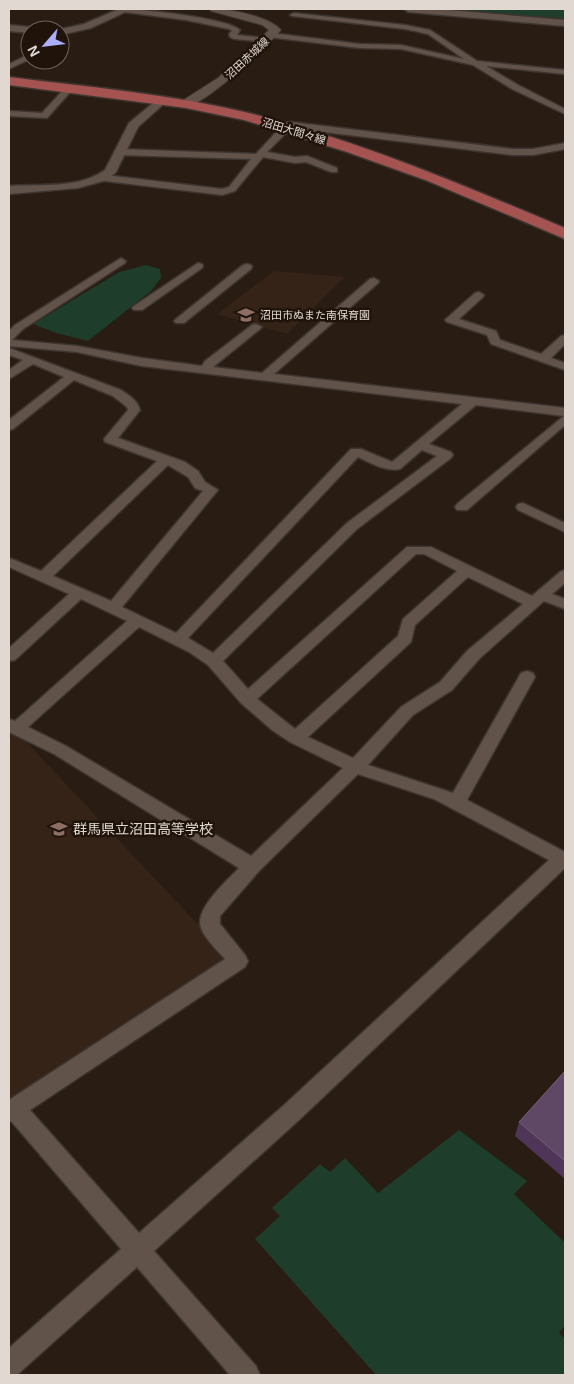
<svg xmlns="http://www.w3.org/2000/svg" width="574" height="1384" viewBox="0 0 574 1384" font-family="Arial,'Noto Sans JP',sans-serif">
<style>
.built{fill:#342316}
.green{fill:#1e3d2a}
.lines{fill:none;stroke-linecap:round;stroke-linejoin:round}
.minor-casing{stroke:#3f3530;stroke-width:3}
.tertiary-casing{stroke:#3f3530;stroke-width:3}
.secondary-casing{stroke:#3f3530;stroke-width:2}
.primary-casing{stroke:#3f3530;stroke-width:3}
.minor{fill:#615349;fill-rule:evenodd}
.tertiary{fill:#615349;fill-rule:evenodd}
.secondary{fill:#615349;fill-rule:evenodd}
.primary{fill:#a55350;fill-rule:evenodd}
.wall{fill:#4f3659}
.building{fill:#5f4866;stroke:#735e77}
.labels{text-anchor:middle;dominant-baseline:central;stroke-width:5;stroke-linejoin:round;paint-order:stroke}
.far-street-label{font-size:11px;fill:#e1d8d2;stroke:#1f130a}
.far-poi-label{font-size:11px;fill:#e1d8d2;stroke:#1f130a;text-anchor:start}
.poi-label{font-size:14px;fill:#e1d8d2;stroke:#1f130a;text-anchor:start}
</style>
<rect width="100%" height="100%" fill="#281c13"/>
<!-- built -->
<path class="built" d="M274 271 345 277 287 334 217 314Z
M9 730 18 733 224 952 222 959 9 1106Z"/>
<!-- green -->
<path class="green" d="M426 9H565V21Z
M146 265 160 269 161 278 151 291 88 341 56 333 33 324 119 272Z
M459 1130 527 1181 514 1194 565 1243V1325L559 1333 565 1339V1375H376L255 1239 280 1216 272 1208 320 1164 330 1172 345 1158 378 1193Z"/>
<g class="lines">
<!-- minor casing -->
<g class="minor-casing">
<path id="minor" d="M121 9C142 9 227 18 240 30L237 35 266 38 270 40 266 42 234 39 230 37 229 34 232 31 229 29 186 20 124 12 122 11Z
M294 13 405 25 430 30 477 61 565 70V74L486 66 518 85 565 109V114L512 89 473 65 401 49 360 48 268 37V33H271L360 44 401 45 464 59 428 34 405 29 292 16 290 15Z
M30 54V59L9 69V64Z
M66 87 73 89 47 118 9 116V111L42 113Z
M291 122 513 149H533L565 143V149L533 155H513L291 128 267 152 295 157 307 156 337 168V172H331L306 162 295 163 263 157 235 191 222 195 105 181 100 178 105 175 222 189 229 187 251 159 119 155 115 152 119 149 256 154 280 128 277 126 278 124Z
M121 258 126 261 125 263 23 329 12 340 77 346 142 358 202 366 205 361 252 325 256 324 262 327 260 329 213 367 262 373 370 279 374 278 379 281 378 283 274 374 565 408V425L467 510H457L455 507 457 504 564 416 476 405 429 444 451 452 453 455 451 458 357 529 223 661 248 689 407 547H431L532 596 560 572 565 570V583L552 594 565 599V609L544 601 479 659 452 690 413 715 368 765 453 793 521 673 527 671 533 673 535 677 467 800 565 852V868L299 1120 154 1251 256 1366 260 1375H230L137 1267 18 1374 9 1375V1348L121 1249 11 1121 9 1122V1100L225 959C217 950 205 939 201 928 194 909 227 881 239 868L54 754 9 732V719L15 721 127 621 81 599 15 660 9 661V648L69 594 9 567V558L41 571 157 461 105 442 104 439 128 410 127 407 113 396 74 380 13 429 9 430V420L64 377 33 364 9 379V370L23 360 9 355V348L121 390C130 396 137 400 140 410L118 438 185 462 198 471 205 482 218 490 122 607 176 633 351 449H361L392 462 462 404 142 366 77 352 9 346V331L15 325ZM422 450 437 456 347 523 213 653 188 638 358 457C371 463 386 472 400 469ZM168 465 188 477 195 488 203 491 111 601 53 576ZM416 554H424L457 571 403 619 398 636 295 729 257 699ZM468 577 523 604 467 651 440 682 401 707 353 758 308 737 411 642 415 625ZM139 627 189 652 208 665 241 703 272 730 290 742 343 768 251 856 66 746 28 727ZM358 774 434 799 549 860 283 1106 139 1233 30 1110 245 967 248 961 245 955 220 924V916L259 871Z
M198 263 202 264 203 266 202 268 142 310H134L132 308 134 306Z
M247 264 251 265 252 267 251 269 184 323H176L174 321 176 319 243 265Z
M479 292 484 295 483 297 459 319 496 331 500 340 541 354 561 336 565 335V344L551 358 565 363V370L491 344 487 335 447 322 445 320 447 318 475 293Z
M523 503 565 523V532L518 510 516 507 518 504Z"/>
</g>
<!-- tertiary casing -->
<g class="tertiary-casing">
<path id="tertiary" d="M119 9H132L91 28 60 35V30H57L84 24Z
M404 9H436L565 20V26L408 12Z
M9 25 30 27 35 30H30V33L9 31Z
M162 98 167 101 138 127 116 172 107 180 78 188 9 194V186C39 184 79 189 105 170L129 123 158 99Z"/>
</g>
<!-- secondary casing -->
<g class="secondary-casing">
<path id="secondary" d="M210 9C228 8 269 16 281 30 269 45 199 111 182 107L180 104 182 101 218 78 269 30 262 25 211 11Z"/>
</g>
<!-- primary casing -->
<g class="primary-casing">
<path id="primary" d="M9 77C89 87 170 94 249 113 357 140 463 185 565 228V239L428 181 347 152 244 120 186 108 9 85Z"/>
</g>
<!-- minor -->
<use href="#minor" class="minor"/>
<!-- tertiary -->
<use href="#tertiary" class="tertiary"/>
<!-- secondary -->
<use href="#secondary" class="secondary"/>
<!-- primary -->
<use href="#primary" class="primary"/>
</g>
<!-- wall -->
<path class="wall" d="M565 1071V1179L515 1136 519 1122Z"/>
<!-- building -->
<path class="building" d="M565 1071V1161L519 1122Z"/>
<!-- icons -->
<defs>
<g id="school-bare" transform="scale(1.35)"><path d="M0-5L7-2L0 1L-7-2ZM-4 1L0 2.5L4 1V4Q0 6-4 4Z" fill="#8d6e63" stroke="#1f130a" stroke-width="2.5" paint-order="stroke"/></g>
</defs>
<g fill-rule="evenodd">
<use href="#school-bare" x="246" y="315"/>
<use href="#school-bare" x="59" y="829"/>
</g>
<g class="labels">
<!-- far-street labels -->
<g class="far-street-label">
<text transform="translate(247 58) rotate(-43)">沼田赤城線</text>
<text transform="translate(294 131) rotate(17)">沼田大間々線</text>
</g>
<!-- far-poi labels -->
<g class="far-poi-label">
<text x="260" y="315">沼田市ぬまた南保育園</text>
</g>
<!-- poi labels -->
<g class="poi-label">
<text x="73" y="829">群馬県立沼田高等学校</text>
</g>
</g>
<!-- border -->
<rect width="574" height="1384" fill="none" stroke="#e1d8d2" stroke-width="20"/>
<!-- north arrow -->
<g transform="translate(45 45) rotate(242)"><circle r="24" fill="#1f130a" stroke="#6d625a"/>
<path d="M0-4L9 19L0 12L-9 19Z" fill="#acaffb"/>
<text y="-8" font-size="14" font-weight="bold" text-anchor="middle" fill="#e1d8d2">N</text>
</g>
</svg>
